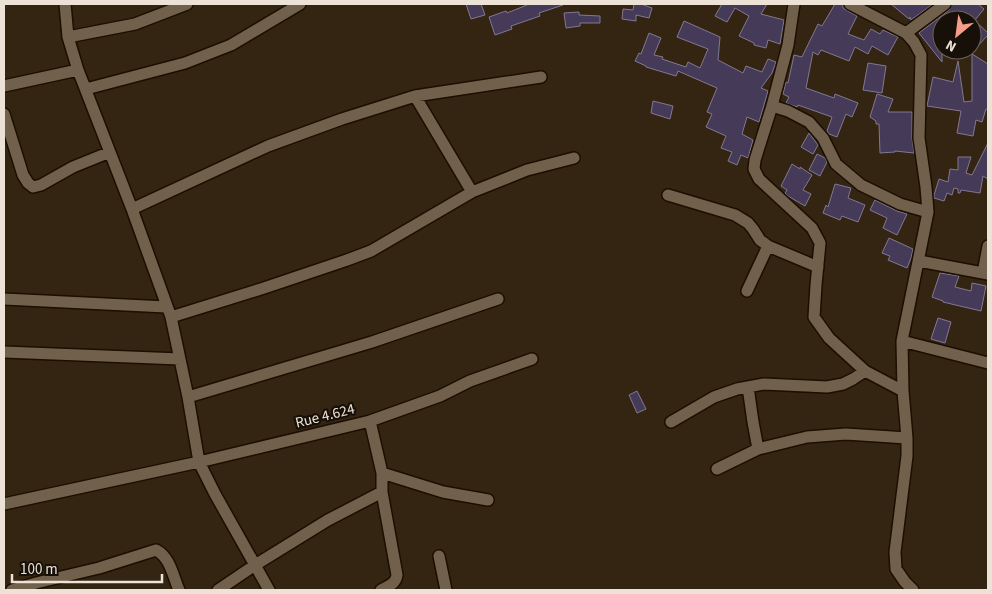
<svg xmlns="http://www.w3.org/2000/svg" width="992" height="594" viewBox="0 0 992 594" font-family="'Source Sans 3',sans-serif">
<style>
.building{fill:#453a57;stroke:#827991}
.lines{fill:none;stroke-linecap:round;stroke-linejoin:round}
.street-casing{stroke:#1c0e00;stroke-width:14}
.street{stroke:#71604b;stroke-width:11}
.labels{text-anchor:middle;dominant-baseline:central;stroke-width:4.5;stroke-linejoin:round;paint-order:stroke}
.street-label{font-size:15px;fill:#ece2d6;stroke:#171008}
</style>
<rect width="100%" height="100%" fill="#342512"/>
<!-- building -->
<path class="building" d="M466 4H481L485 15 471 19Z
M527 4H563V5L539 13 540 16 511 26 512 29 495 35 489 17 506 11 507 13 527 5Z
M634 4H641L652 8 649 18 636 15V21L622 19 623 9 633 10Z
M722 4H767L761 14 784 20 780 44 768 40 766 48 754 45V43L739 36 749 16 735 8 727 22 715 16Z
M835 4H843V8L846 10 857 16 848 34 864 40 871 29 880 34 883 30 898 37 888 55 872 46 868 54 855 47 849 61 821 50 818 55 813 52 806 88 834 98 835 94 858 103 852 117 846 114 837 137 829 134 827 131 832 117 798 105 797 107 786 103 789 97 783 94 786 82 788 83 794 55 802 57 818 24 822 26Z
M891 4H933L911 20 910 17 909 19Z
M952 4H978L984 9 975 20H974L988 33V35L972 52V20H964L960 17 957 20H942V62L919 33 949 10Z
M579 12V15L600 16V23H580V26L566 28 564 13Z
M684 21 720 37 718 60 743 73 746 66 762 72 768 59 776 62 772 73 761 88 768 91 759 122 747 117 742 134 753 140 748 158 741 155 737 165 728 161 732 152 721 148 726 136 706 127 712 114 707 112 717 88 678 71 676 76 646 67V66L635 61 639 53 641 54 649 33 661 38 654 55 663 57 662 59 686 67 688 62 700 68 708 49 677 37Z
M972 54 988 64V110L986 109 982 122 976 120 973 136 957 133 961 111 927 106 933 77 953 82 958 61 964 102 972 101Z
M868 63 886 66 882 93 863 90Z
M877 94 893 99 888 112H912V138L914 153 895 151V152L880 153 879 124H876V121L870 117Z
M653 101 673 106 670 119 651 113Z
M809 133 818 145 813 154 801 147Z
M988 143V179L983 176 980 193 961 190 960 193H958V189L954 188 952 195 947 193 944 201 934 198V195L939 179 948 182 950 169 958 170V157H971L966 173 972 175Z
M817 154 825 158 827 162 820 176 809 170Z
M792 164 800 169V167L812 175 803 190 811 194 805 206 788 196 785 193 787 190 781 186Z
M835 184 851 188 848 198 865 205 858 222 842 216 840 220 823 213 826 205 828 207Z
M875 200 897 211 907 214 897 235 883 228 887 218 870 210Z
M889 238 913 249 911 258 907 268 888 260 890 256 882 253Z
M940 273 959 276 955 287 971 291 972 283 986 286 981 311 943 302V301L932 297Z
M938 318 951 322 945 343 931 339Z
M637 391 646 409 637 413 629 395Z"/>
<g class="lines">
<!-- street casing -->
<g class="street-casing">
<path id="street" d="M65 4 68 37 78 70 132 209 171 317 188 397 199 462 215 494 269 590
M794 4 788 45 772 106 755 160 754 169 759 179 812 228 820 243 816 285 814 317 829 338 865 371 903 391 907 438V456L895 552 896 569 905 582 913 590
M850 4 906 33 914 42 921 55 919 138 926 187 928 212 902 341 903 391
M906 33 945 4
M68 37 135 24 187 4
M4 86 78 70
M86 89 185 63 231 45 300 4
M415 96 472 192
M772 106 788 111 809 122 823 138 836 164 861 185 900 204 928 212
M4 114 23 175 28 183 33 187 41 185 73 167 110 152
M668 195 735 215 748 223 753 229 760 240 768 246 818 267
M132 209 268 146 342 119 415 96 541 77
M919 261 988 274
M983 273 988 246
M747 291 768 246
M4 299 166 307
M171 317 264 288 347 260 371 251 472 192 527 170 574 158
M902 341 988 363
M4 352 180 359
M748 387 753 422 758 449
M188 397 372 342 498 299
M370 421 440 396 470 381 532 359
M671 422 714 397 737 389 764 384 827 387 843 384 853 379 865 371
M717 469 758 449 807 437 846 434 907 438
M382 473 443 492 488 500
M4 504 199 462 370 421 382 473V492L397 575C396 584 388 586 381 590
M439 556 446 590
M12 590 36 583 99 568 156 550C170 557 173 576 179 590
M218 590 255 565 328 520 382 492"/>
</g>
<!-- street -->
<use href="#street" class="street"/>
</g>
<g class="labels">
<!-- street labels -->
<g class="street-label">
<text transform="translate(325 416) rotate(-14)">Rue 4.624</text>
</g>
</g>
<!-- border -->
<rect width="992" height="594" fill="none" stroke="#ece2d6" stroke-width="10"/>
<!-- north arrow -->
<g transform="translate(957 35) rotate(209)"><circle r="24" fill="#171008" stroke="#6c645a"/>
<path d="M0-4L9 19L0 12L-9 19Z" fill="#f49e8a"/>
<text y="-8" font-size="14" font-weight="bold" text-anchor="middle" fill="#ece2d6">N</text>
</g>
<!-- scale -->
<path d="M12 574v8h150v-8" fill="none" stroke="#ece2d6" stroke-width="2.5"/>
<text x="20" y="574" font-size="15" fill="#ece2d6" stroke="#171008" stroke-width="4" paint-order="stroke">100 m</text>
</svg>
